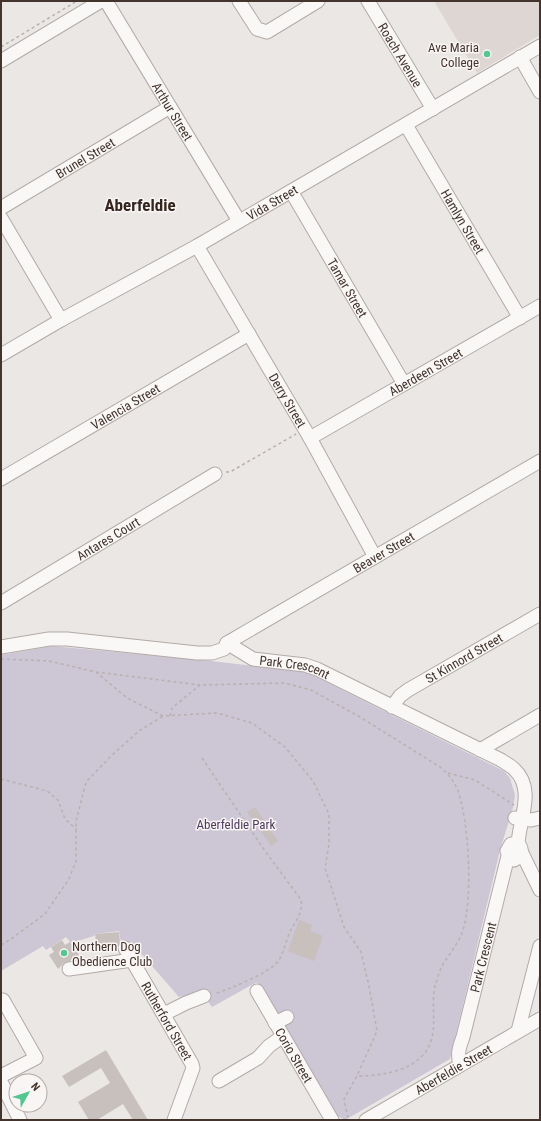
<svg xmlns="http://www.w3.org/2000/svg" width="541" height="1121" viewBox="0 0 541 1121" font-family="'Roboto Condensed',sans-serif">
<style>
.built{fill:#ddd6d3}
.green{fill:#ccc6d5}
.building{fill:#c8c0bc}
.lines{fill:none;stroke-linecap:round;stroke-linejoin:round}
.minor-casing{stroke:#b2aaa6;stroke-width:15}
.path{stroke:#b8b1ae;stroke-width:1.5;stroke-dasharray:3 3;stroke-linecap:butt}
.minor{stroke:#faf8f7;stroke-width:13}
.poi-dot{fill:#54c690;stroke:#f9f5f4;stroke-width:1.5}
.labels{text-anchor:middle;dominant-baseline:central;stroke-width:3;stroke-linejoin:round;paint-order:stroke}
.poi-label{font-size:13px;fill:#43342d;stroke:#f9f5f4;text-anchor:end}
.street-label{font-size:13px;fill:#43342d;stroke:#f9f5f4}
.park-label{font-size:13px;fill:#4c3b5e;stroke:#f9f5f4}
.district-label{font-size:17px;font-weight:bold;fill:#34261f;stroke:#f9f5f4}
</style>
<rect width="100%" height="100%" fill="#ebe7e5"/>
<!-- built -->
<path class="built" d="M434 1H540V35L477 73Z"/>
<!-- green -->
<path class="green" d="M52 646 211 661 306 672 504 771 510 778 515 795 513 808 500 850 450 1059 345 1120 336 1115 257 982 212 1007 202 993 179 997 131 942 122 949 119 931 95 934 94 936 71 943 66 937 46 950 43 946 1 971V655Z"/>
<!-- building -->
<path class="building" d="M255 807 278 841 271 846 247 812Z
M299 920 312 925 310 931 323 936 314 961 288 951Z
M119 932 120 942 117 948 97 950 95 934Z
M62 940 65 945 70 942 79 955 70 961 64 963 58 969 49 955 54 952 51 947Z
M106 1050 148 1120H133L123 1104 97 1120H89L78 1102 110 1083 101 1068 69 1087 62 1076Z"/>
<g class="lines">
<!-- minor casing -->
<g class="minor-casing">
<g id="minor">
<path id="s1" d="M106 1 239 221"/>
<path d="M239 1 257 29 267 32 318 1"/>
<path id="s2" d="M368 1 433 109"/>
<path d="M520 57 540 92"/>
<path d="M1 61 101 1"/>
<path id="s3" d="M406 125 520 318"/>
<path id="s4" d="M291 191 404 384"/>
<path id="s5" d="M1 208 170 107"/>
<path d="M1 218 61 320"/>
<path id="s6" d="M197 246 310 438 375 557"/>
<path id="s7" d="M1 355 61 320 197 246 540 46"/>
<path id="s8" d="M310 438 540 306"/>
<path id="s9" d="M1 479 249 334"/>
<path id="s10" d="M1 603 215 474"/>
<path id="s11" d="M227 643 253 659 305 665 317 669 501 760C505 763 510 765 514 769 536 789 519 820 518 844"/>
<path id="s12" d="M227 643 540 461"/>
<path d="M1 647 49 639H67L197 653H212L224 649 227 643"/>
<path id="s13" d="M392 707 400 696 408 690 540 614"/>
<path d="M480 750 540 715"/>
<path d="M515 818 531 820 540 818"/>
<path d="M516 843 520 846C523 852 520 857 514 860L510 857 507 851 511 844Z"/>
<path d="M521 851 540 890"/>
<path id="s14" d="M125 948 192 1064 193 1068 174 1120"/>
<path d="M69 969 132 960"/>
<path id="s15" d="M257 991 332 1120"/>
<path d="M1 1002 3 1000 36 1058 1 1076"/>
<path d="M164 1014 186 1003 204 996"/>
<path d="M275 1023 287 1017"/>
<path d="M518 1031 540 946"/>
<path id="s16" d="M460 1065C457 1054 459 1048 463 1037L508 856"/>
<path d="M219 1081 258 1058 269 1046 283 1036"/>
<path d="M1 1082 20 1120"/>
<path id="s17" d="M366 1120 540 1019"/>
</g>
</g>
<!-- path -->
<path class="path" d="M1 47 77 1
M226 472H230L296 434
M1 659 49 661 96 672 127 698 163 716 217 713 252 723 285 747 313 781 329 814V844L325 868 344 927 361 952 369 986 377 1031 357 1076 344 1099 348 1118 344 1120
M96 672 200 685 284 683 311 690 360 717 440 767C448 774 454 781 458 791 469 822 473 898 463 930 459 943 449 954 442 966 439 972 437 980 435 986 430 1008 440 1035 424 1054 409 1072 379 1076 357 1076
M170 716 172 708 200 685
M202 758 265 851 299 897C306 907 297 919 292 928 286 938 285 950 279 960 271 973 229 989 214 994
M448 773 475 780 514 805
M1 779 47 791 58 800 65 819 76 829
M1 945 11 939 45 914 69 879 76 861V821L86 782 112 755 139 731 163 716"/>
<!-- minor -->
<use href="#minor" class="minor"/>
</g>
<!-- markers -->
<g class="poi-dot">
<circle cx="487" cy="54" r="4"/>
<circle cx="64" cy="953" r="4"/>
</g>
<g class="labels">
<!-- poi labels -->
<g class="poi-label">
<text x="479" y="47">Ave Maria<tspan x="479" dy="15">College</tspan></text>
<text x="72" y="946" text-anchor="start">Northern Dog<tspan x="72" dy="15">Obedience Club</tspan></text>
</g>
<!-- street labels -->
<g class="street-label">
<text stroke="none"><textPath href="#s2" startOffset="63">Roach Avenue</textPath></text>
<text stroke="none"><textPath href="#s1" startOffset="129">Arthur Street</textPath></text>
<text stroke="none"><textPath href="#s5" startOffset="98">Brunel Street</textPath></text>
<text stroke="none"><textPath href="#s7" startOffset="311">Vida Street</textPath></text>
<text stroke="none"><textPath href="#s3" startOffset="112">Hamlyn Street</textPath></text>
<text stroke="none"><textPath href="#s4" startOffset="112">Tamar Street</textPath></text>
<text stroke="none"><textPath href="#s8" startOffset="133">Aberdeen Street</textPath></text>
<text stroke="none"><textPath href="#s6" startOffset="179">Derry Street</textPath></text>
<text stroke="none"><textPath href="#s9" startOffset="144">Valencia Street</textPath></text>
<text stroke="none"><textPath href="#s10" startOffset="125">Antares Court</textPath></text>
<text stroke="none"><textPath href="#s12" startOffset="181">Beaver Street</textPath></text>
<text stroke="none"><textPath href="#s13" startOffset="88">St Kinnord Street</textPath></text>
<text stroke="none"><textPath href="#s11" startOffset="73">Park Crescent</textPath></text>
<text stroke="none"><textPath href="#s16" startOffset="111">Park Crescent</textPath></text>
<text stroke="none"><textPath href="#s14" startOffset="84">Rutherford Street</textPath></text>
<text stroke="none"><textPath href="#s15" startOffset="74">Corio Street</textPath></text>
<text stroke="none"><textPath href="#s17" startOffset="101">Aberfeldie Street</textPath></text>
</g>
<!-- park labels -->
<g class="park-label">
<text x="236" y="824">Aberfeldie Park</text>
</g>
<!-- district labels -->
<g class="district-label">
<text x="140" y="205">Aberfeldie</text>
</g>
</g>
<!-- border -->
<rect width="541" height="1121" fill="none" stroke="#43342d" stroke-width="4"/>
<!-- north arrow -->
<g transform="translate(28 1093) rotate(51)"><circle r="19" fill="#f9f5f4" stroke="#b0a8a4"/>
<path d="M0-3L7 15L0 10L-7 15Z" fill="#54c690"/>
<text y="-6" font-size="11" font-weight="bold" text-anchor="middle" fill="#43342d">N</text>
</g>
</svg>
